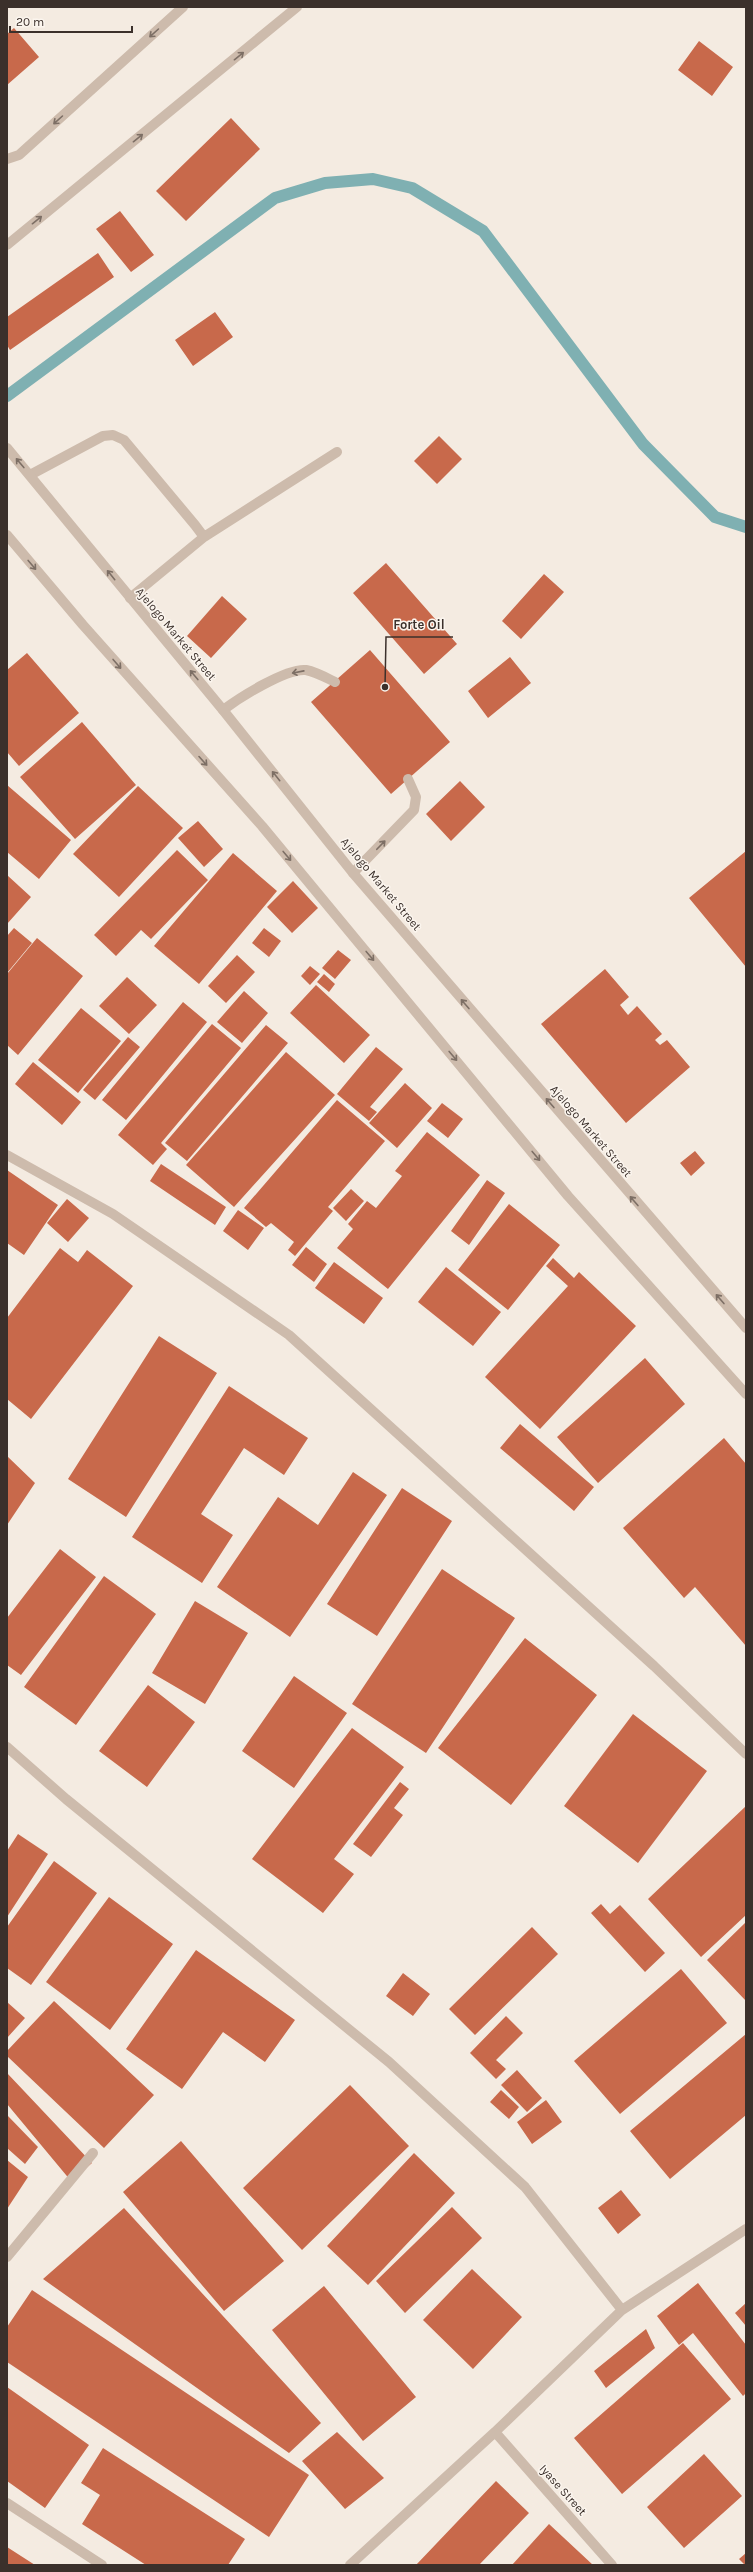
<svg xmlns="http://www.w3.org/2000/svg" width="753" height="2572" viewBox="0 0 753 2572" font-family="Karla,sans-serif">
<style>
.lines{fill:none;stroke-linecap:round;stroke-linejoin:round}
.stream{stroke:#7fb0b2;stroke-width:12}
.building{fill:#c8694b}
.service{stroke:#cdbbac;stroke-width:10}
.minor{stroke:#cdbbac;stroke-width:10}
.tertiary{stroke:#cdbbac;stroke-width:10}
.oneway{stroke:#7d6f65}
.labels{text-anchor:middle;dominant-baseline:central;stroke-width:3;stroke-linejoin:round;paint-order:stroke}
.street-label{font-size:12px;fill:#3b302b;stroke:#fbf5ee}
.leader{fill:none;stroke:#3b302b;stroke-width:1.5}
.callout-dot{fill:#3b302b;stroke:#fbf5ee;stroke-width:1.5}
.callout-label{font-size:13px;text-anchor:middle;font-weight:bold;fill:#3b302b;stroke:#fbf5ee;stroke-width:3;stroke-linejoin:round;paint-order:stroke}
</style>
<rect width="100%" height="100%" fill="#f4ebe1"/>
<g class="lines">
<!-- stream -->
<path class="stream" d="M7 396 275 198 325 183 373 179 412 188 483 231 643 444 715 517 746 527"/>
</g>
<!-- building -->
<path class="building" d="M14 28 39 57 7 85V34Z
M699 41 733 67 712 96 678 70Z
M231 118 260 149 186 221 156 191Z
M120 211 154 255 131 272 96 229Z
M98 253 114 277 10 350 7 345V317Z
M215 312 233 337 193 366 175 340Z
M439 436 462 459 437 484 414 461Z
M386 563 457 644 424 674 353 593Z
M544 574 564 592 521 639 502 621Z
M222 596 247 619 211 658 187 636Z
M370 650 450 742 391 794 311 702Z
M27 653 79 713 19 766 7 752V670Z
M510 657 531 683 488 718 468 691Z
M82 722 136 785 75 839 20 777Z
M460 781 485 807 451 841 426 814Z
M7 785 71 840 39 879 7 852Z
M138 786 183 828 119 897 73 854Z
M198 821 223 849 204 867 178 838Z
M177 850 208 880 151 939 141 930 116 956 94 935Z
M746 851V967L689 898Z
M233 853 277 891 199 984 154 946Z
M7 875 31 897 7 924Z
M293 881 318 908 292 933 267 907Z
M14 928 32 943 7 973V936Z
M264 928 281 941 269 957 252 943Z
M37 938 83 976 18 1055 7 1045V974Z
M338 950 351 960 335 979 322 968Z
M237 955 255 972 226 1003 208 986Z
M310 966 320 974 310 985 301 976Z
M605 969 629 997 620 1005 628 1015 637 1006 662 1034 655 1040 660 1045 667 1040 690 1067 626 1123 541 1024Z
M324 974 335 984 329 992 317 982Z
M127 977 157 1005 129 1034 99 1006Z
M316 985 370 1035 344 1063 290 1013Z
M244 991 268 1013 242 1043 217 1022Z
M183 1002 207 1022 126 1120 102 1100Z
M81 1008 121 1041 78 1093 38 1060Z
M212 1024 241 1048 161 1143 167 1149 153 1165 118 1135Z
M266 1025 288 1043 187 1161 165 1143Z
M128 1037 140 1047 95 1100 83 1090Z
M376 1047 403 1069 370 1107 377 1112 369 1121 337 1094Z
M286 1052 335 1095 234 1207 186 1165Z
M33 1062 81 1102 62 1125 15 1084Z
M405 1083 432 1108 397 1148 369 1123Z
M337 1100 385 1141 328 1207 333 1211 295 1256 288 1250 294 1242 271 1223 266 1227 244 1208Z
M442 1103 463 1119 448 1138 427 1121Z
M427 1132 480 1175 388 1289 337 1248 353 1229 348 1224 367 1201 376 1208 402 1176 395 1171Z
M695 1151 705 1163 691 1176 680 1163Z
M161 1164 226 1207 215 1225 150 1181Z
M7 1170 58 1205 24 1255 7 1243Z
M487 1180 505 1193 469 1245 451 1231Z
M351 1189 364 1201 346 1221 333 1208Z
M67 1199 89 1218 68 1242 47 1223Z
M509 1204 560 1245 508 1310 458 1270Z
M238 1210 264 1228 248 1250 223 1231Z
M306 1247 327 1264 314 1282 292 1265Z
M60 1248 78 1262 87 1250 133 1286 31 1419 7 1399V1318Z
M553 1258 574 1278 579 1272 636 1326 540 1429 485 1377 568 1286 546 1266Z
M334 1262 383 1298 364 1324 315 1288Z
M446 1267 501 1312 473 1346 418 1302Z
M159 1336 217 1373 126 1517 68 1479Z
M645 1358 685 1404 598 1483 557 1437Z
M229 1386 308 1438 284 1475 244 1448 201 1514 233 1535 202 1583 132 1537Z
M520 1424 594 1487 574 1511 500 1448Z
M724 1438 746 1464V1646L695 1587 684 1598 623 1528Z
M7 1456 35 1483 7 1525Z
M353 1472 387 1495 290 1637 217 1587 278 1497 318 1525Z
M402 1488 452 1521 377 1636 327 1604Z
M60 1549 96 1577 21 1675 7 1665V1618Z
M442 1569 515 1618 426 1753 352 1704Z
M104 1576 156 1614 76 1725 24 1687Z
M195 1601 248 1633 205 1704 152 1673Z
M525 1638 597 1695 511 1805 438 1748Z
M294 1676 347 1713 294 1788 242 1751Z
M148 1685 195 1722 147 1787 99 1751Z
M633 1714 707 1771 638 1863 564 1806Z
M352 1728 404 1767 334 1859 354 1874 323 1913 252 1859Z
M400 1782 409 1789 394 1808 403 1815 371 1857 353 1844Z
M746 1806V1915L701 1957 648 1899Z
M18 1834 48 1854 7 1917V1851Z
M54 1861 97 1893 31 1985 7 1968V1927Z
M109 1897 173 1944 110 2030 46 1982Z
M601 1904 610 1914 620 1905 665 1953 645 1972 591 1913Z
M746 1922V2001L707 1960Z
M532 1927 558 1954 475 2035 449 2009Z
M196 1950 295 2020 265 2062 223 2032 182 2089 126 2049Z
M681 1969 727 2023 620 2114 574 2061Z
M403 1973 430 1994 413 2016 386 1996Z
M54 2001 154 2095 104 2148 7 2056V2051Z
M7 2002 25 2018 7 2038Z
M506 2016 523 2033 496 2060 506 2069 496 2079 470 2053Z
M746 2034V2115L670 2179 630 2131Z
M517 2070 542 2098 527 2112 501 2085Z
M7 2073 92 2163 71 2181 7 2104Z
M350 2085 409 2146 302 2250 243 2188Z
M501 2090 519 2107 509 2119 490 2102Z
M546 2100 562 2122 532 2144 517 2122Z
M7 2115 38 2147 25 2164 7 2148Z
M181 2141 284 2261 224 2311 123 2192Z
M414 2153 455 2193 368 2285 327 2246Z
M7 2160 28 2177 7 2209Z
M621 2190 641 2215 618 2234 598 2208Z
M452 2207 482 2238 405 2313 376 2281Z
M124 2208 321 2423 289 2453 43 2279Z
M472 2269 522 2317 473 2369 423 2320Z
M698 2283 746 2345V2393L743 2396 693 2333 679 2345 657 2316Z
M324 2286 416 2397 363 2441 272 2330Z
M32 2290 309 2475 269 2537 7 2362V2327Z
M746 2303V2326L735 2313Z
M646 2329 655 2348 606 2388 594 2371Z
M683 2343 731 2399 622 2494 574 2438Z
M7 2387 89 2445 45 2508 7 2481Z
M337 2432 384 2478 345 2509 302 2461Z
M103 2448 245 2539 228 2565H146L82 2524 100 2495 81 2483Z
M704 2454 742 2496 684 2548 647 2507Z
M496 2481 529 2513 479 2565H416Z
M549 2524 593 2565H512Z
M7 2547 35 2565H7Z
M746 2553V2565H745L739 2559Z"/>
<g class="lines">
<!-- service -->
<path class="service" d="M7 159 19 155 183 7
M7 245 297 7
M30 475 103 436 113 435 124 440 195 525 204 537 130 598
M204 537 337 452
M223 710C239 698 286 668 306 670 316 672 325 677 335 682
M353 873 414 810 416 797 408 779"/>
<!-- minor -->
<path class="minor" d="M7 1155 113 1214 289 1335 654 1666 746 1754
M7 1747 66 1799 389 2062 525 2187 622 2310
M7 2257 93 2153
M495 2432 612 2565
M7 2503 102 2565
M350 2565 495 2432 622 2310 746 2229"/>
<!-- tertiary -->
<path class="tertiary" d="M7 448 223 710 353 873 746 1328
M7 535 83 625 262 826 568 1196 746 1394"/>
</g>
<!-- one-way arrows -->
<defs><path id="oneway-shaft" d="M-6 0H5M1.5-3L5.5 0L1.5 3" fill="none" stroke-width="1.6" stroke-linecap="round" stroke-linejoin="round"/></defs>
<g class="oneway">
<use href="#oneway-shaft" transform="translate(154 33) rotate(138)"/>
<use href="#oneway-shaft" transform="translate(239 56) rotate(-39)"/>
<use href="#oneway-shaft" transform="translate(58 120) rotate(138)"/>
<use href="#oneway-shaft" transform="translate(138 138) rotate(-39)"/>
<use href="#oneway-shaft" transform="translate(37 220) rotate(-39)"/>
<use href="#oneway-shaft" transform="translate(20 463) rotate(-130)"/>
<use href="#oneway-shaft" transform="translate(32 565) rotate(50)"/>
<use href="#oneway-shaft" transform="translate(111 575) rotate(-129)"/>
<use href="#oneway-shaft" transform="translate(117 664) rotate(49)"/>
<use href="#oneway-shaft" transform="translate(298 672) rotate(169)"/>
<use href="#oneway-shaft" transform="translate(194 675) rotate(-130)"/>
<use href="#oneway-shaft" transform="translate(203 761) rotate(48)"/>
<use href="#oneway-shaft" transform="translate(276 776) rotate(-129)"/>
<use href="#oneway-shaft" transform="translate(381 845) rotate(-46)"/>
<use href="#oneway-shaft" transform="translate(287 856) rotate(50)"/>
<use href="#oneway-shaft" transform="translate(370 956) rotate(50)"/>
<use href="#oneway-shaft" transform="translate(465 1004) rotate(-131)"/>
<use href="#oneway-shaft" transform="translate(453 1056) rotate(50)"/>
<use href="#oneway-shaft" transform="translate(550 1103) rotate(-131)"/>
<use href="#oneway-shaft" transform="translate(536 1156) rotate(50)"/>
<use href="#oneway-shaft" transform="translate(634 1201) rotate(-131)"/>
<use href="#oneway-shaft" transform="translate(720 1299) rotate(-131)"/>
</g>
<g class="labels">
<!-- street labels -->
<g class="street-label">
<text transform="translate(176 634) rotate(50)">Ajelogo Market Street</text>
<text transform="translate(381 884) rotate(50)">Ajelogo Market Street</text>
<text transform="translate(591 1131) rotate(49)">Ajelogo Market Street</text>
<text transform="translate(563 2490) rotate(48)">Iyase Street</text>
</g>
</g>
<!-- callouts -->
<path class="leader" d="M385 687L386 637H453"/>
<circle class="callout-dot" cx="385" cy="687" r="4"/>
<g class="callout-label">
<text x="419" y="629">Forte Oil</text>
</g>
<!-- border -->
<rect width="753" height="2572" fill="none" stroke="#3b302b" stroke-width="16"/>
<!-- scale -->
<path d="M10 26v6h122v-6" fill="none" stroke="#3b302b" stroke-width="2"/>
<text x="16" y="26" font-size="12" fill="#3b302b" stroke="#fbf5ee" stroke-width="3" paint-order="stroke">20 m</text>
</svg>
